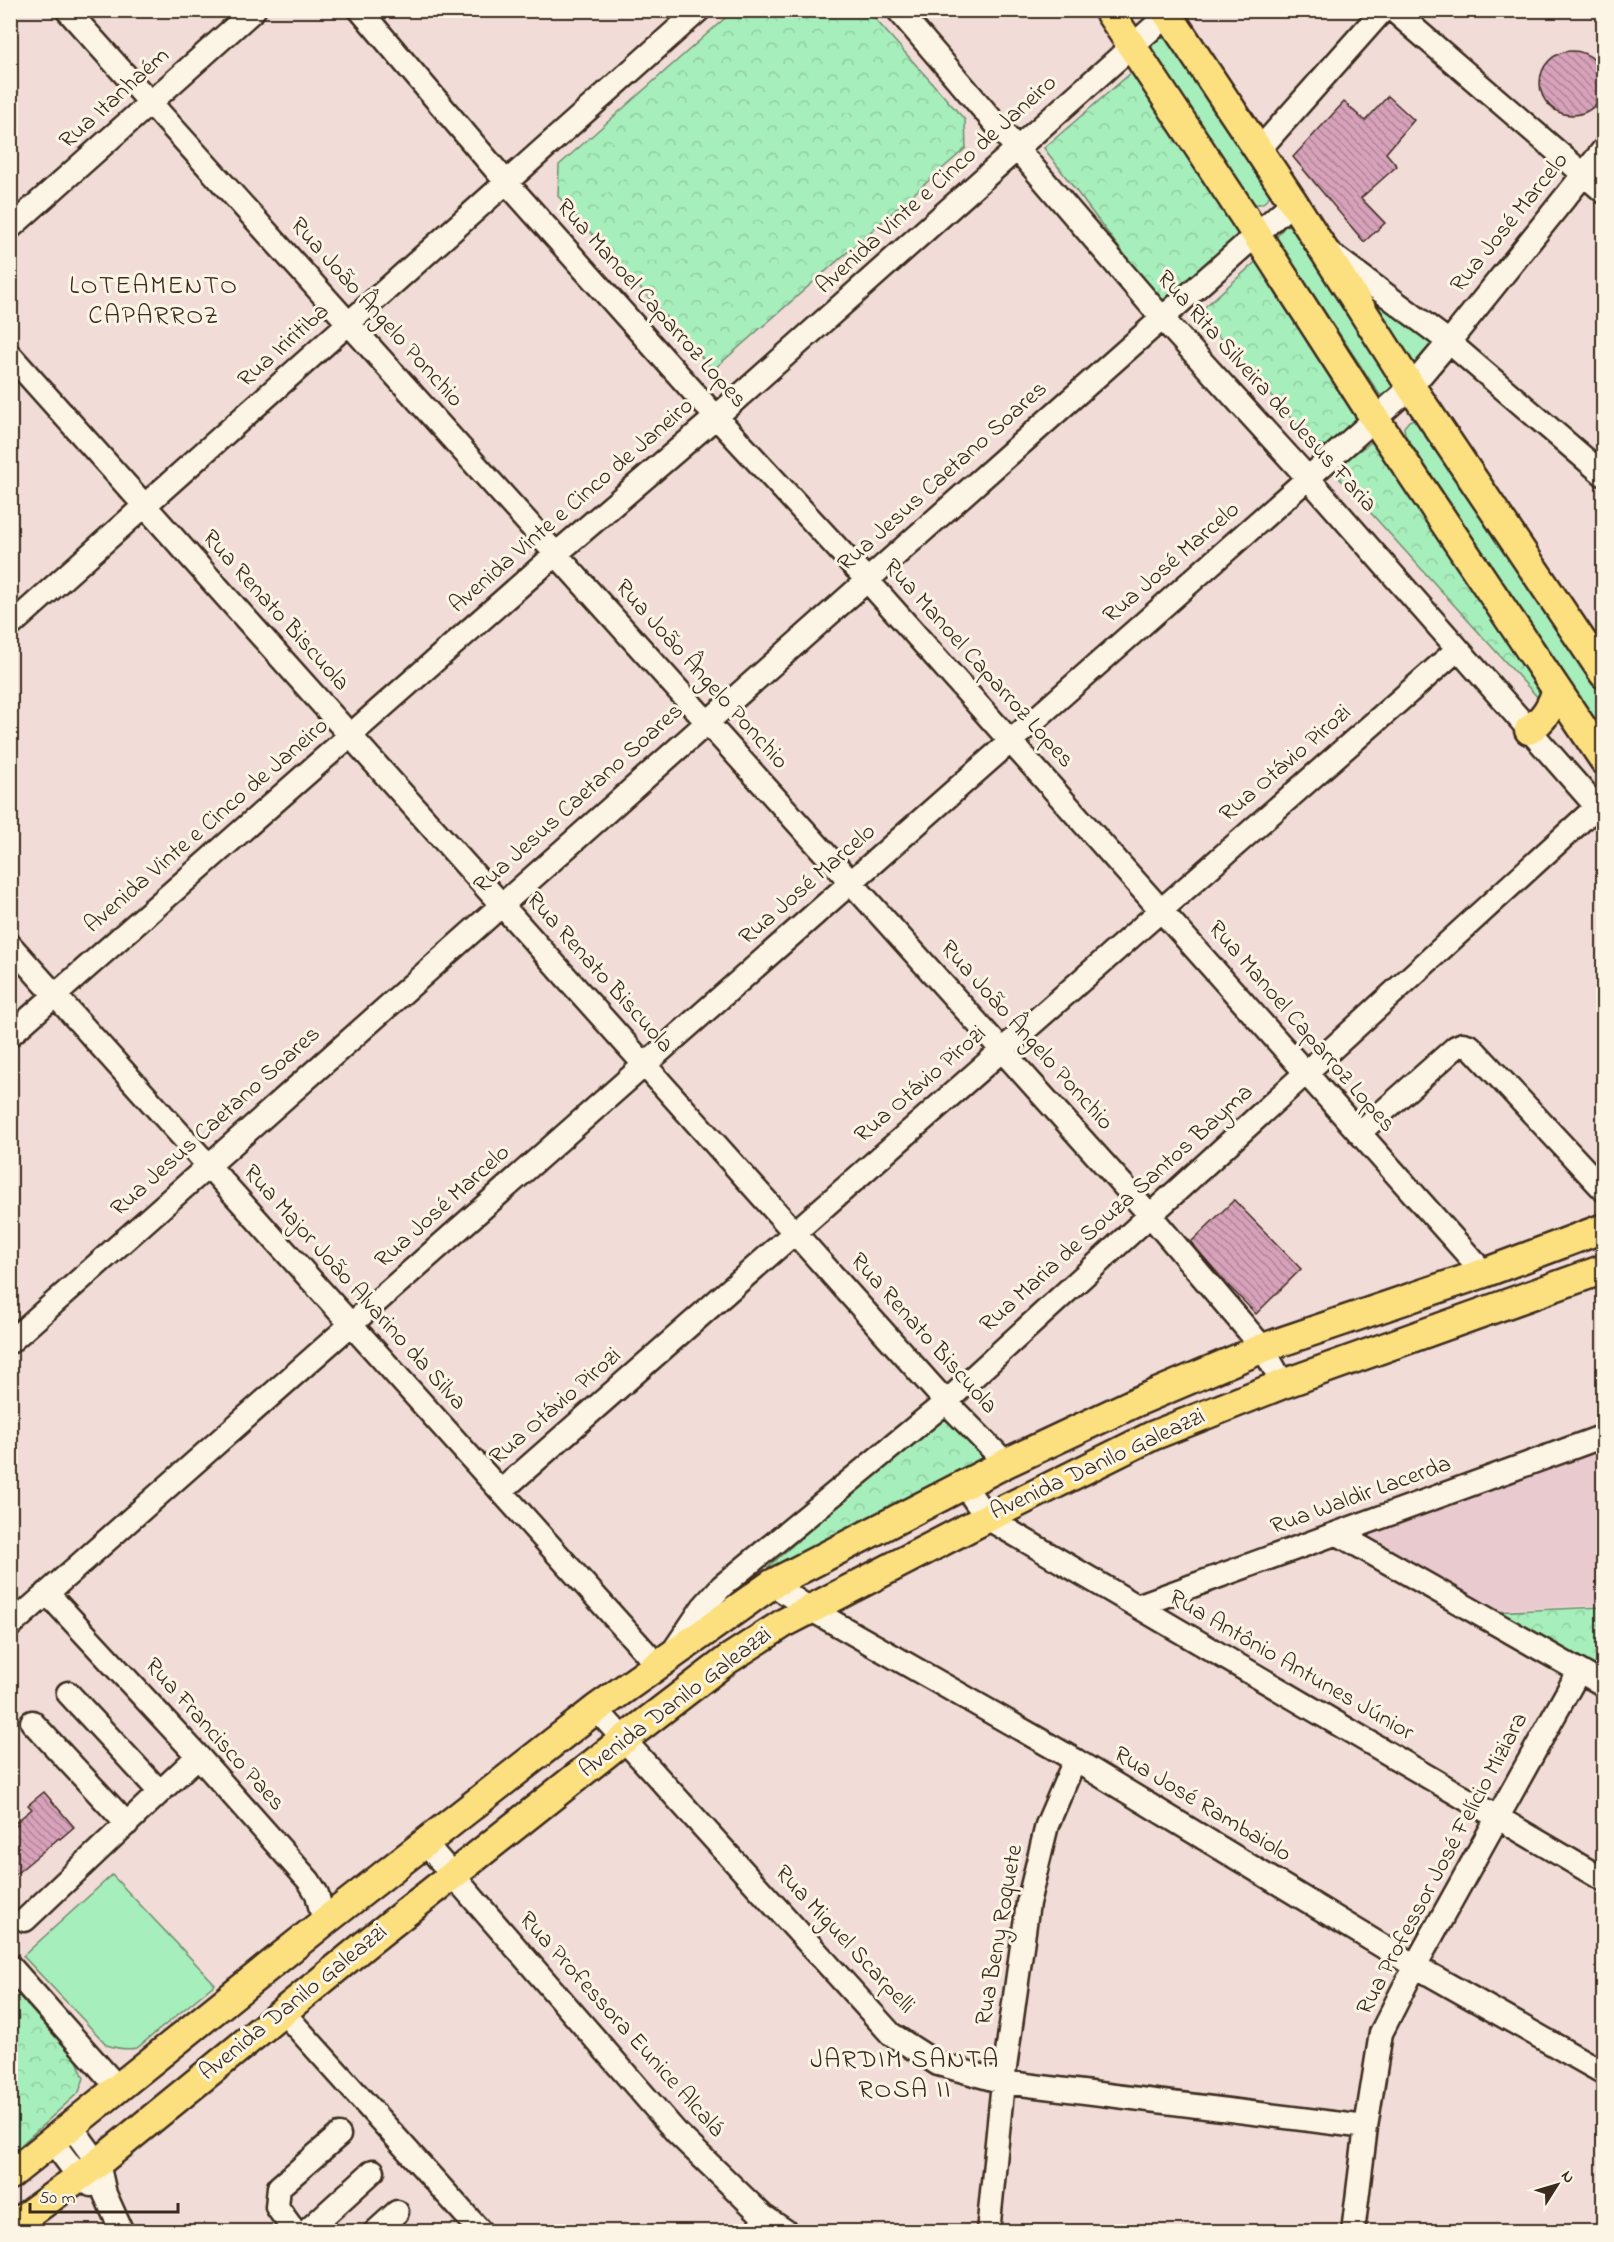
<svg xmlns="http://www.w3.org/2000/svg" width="1614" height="2242" viewBox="0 0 1614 2242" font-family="'Indie Flower',sans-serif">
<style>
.built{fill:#e9cbcf}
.grass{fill:#a6eebb;stroke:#708c6c;stroke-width:1.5}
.forest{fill:url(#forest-crowns);stroke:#708c6c;stroke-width:1.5}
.building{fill:url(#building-back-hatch);stroke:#3b2a1e;stroke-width:1.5}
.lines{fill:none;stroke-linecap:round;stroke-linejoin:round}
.minor-casing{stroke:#3b2a1e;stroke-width:27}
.major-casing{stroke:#3b2a1e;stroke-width:33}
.minor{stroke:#fcf5e5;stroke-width:22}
.major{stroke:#fce080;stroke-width:28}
.labels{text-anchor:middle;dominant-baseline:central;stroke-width:6;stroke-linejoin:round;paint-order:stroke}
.street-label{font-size:24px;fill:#3b2a1e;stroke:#fcf5e5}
.neighbourhood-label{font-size:26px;letter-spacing:1.5px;fill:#3b2a1e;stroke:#fcf5e5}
</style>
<defs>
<pattern id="forest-crowns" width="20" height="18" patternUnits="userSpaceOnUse" patternTransform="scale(1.5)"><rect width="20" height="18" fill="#a6eebb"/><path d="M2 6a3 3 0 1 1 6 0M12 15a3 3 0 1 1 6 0" fill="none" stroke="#90cca0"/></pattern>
<pattern id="building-back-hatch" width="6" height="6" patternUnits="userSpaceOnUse" patternTransform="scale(1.5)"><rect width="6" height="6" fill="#d7a2ba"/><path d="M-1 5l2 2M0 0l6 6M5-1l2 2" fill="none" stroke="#b08497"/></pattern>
</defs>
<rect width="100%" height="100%" fill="#f1dcd8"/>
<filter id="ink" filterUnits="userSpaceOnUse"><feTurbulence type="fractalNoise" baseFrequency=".0167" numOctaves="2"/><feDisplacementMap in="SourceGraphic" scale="12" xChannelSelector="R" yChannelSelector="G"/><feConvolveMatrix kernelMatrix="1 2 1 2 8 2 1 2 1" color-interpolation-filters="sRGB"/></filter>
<g filter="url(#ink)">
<!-- built -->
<path class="built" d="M1603 1443 1604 1594 1602 1605 1490 1610 1361 1535Z"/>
<!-- grass -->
<path class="grass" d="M1160 37 1173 39 1265 177 1270 195C1265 204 1261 205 1251 204L1152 53V42Z
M1295 222 1396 388 1390 393 1380 395 1276 238 1284 227Z
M1382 293 1436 339 1409 375 1363 304Z
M1418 417 1603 688V733L1405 435 1404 427 1409 421Z
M112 1875 215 1984 137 2048C126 2050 118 2049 107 2045L23 1956Z"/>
<!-- forest -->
<path class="forest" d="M733 11H868L965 120 966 148 713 370 558 196 559 165Z
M1132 72 1242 235 1162 305 1044 148Z
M1259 259 1362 415 1348 433 1327 446 1313 443 1198 313Z
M1373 441 1543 695 1540 700 1332 470Z
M939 1417 955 1424 985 1451 980 1463 770 1576 768 1567Z
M1603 1607V1676L1491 1612Z
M10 1986 77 2061 84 2078 79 2092 11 2154Z"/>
<!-- building -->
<path class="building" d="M1540 83a32 32 0 1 1 64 0a32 32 0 1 1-64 0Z
M1388 96 1414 120 1386 153 1397 166 1361 198 1385 223 1364 242 1293 157 1344 102 1365 121Z
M1234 1200 1301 1269 1256 1314 1224 1281 1191 1242Z
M44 1792 74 1827 60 1839 59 1838 10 1879V1831L18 1824 16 1822 32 1809 28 1805Z"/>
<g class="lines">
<!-- minor casing -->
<g class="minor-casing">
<path id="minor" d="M67 10 1150 1215 1263 1348 1283 1384
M360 10 507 183 716 417 867 580 1484 1273
M898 10 1162 318 1308 478 1596 806
M1393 10 1604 192
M1258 151 1383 10
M10 228 254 10
M1330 253 1449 342 1604 475
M10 355 946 1402 1006 1463
M10 626 699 10
M10 945 658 1666
M10 1035 556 554 716 417 1167 15
M1359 1133 1456 1047 1463 1044 1470 1046 1604 1190
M10 1342 1293 202
M964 1485 987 1518 1604 1880
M501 1491 1458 649
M1338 1534 1604 1685
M772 1584 810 1609 1075 1760 1415 1966 1604 2073
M47 1593 198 1756 309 1881 317 1894 324 1922
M1137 1606 1604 1436
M10 1626 1411 387 1449 342 1604 149
M676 1647 703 1607 722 1586 946 1402 1604 800
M68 1693 160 1792
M596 1709 891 2034 938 2064 1003 2082 1366 2127
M32 1722 127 1824
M425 1843 676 2132 763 2216 787 2232
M25 1920 198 1756
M10 1966 119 2089
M283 2012 481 2232
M71 2126 98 2163 105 2194 122 2232
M52 2141 79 2177 91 2185
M295 2232 277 2207 279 2187 339 2135
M306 2232 373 2171
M375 2232 397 2212
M988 2232 1003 2082 1028 1903 1047 1825 1075 1760
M1353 2232 1366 2127 1381 2033 1415 1966 1579 1671"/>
</g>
<!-- major casing -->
<g class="major-casing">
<path id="major" d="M1108 10 1256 234 1375 419 1604 760
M1165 10 1293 202 1411 387 1604 674
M1529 730C1544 719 1551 708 1557 690
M10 2175 324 1922 596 1709 772 1584 1006 1463 1136 1402 1263 1348 1484 1273 1604 1228
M10 2228 98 2163 366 1944 623 1740 727 1660 784 1623 987 1518 1152 1436 1283 1384 1604 1269"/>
</g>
<!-- minor -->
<use href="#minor" class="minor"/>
<!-- major -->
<use href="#major" class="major"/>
</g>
</g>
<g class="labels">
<!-- street labels -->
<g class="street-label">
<text transform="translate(115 99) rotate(-42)">Rua Itanhaém</text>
<text transform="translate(937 185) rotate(-42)">Avenida Vinte e Cinco de Janeiro</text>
<text transform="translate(1510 223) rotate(-51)">Rua José Marcelo</text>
<text transform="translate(651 304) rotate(48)">Rua Manoel Caparroz Lopes</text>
<text transform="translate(376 313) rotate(48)">Rua João Ângelo Ponchio</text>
<text transform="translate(284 346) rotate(-42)">Rua Iriritiba</text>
<text transform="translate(1266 392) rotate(48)">Rua Rita Silveira de Jesus Faria</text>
<text transform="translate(943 477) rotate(-42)">Rua Jesus Caetano Soares</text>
<text transform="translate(572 506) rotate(-41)">Avenida Vinte e Cinco de Janeiro</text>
<text transform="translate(1172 563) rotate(-41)">Rua José Marcelo</text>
<text transform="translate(275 611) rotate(48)">Rua Renato Biscuola</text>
<text transform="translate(978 664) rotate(48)">Rua Manoel Caparroz Lopes</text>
<text transform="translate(701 675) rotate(48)">Rua João Ângelo Ponchio</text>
<text transform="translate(1286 764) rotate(-41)">Rua Otávio Pirozi</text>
<text transform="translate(579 799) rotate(-42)">Rua Jesus Caetano Soares</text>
<text transform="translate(207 826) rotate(-41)">Avenida Vinte e Cinco de Janeiro</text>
<text transform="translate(808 885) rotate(-41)">Rua José Marcelo</text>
<text transform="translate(599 973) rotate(48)">Rua Renato Biscuola</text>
<text transform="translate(1301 1027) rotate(49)">Rua Manoel Caparroz Lopes</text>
<text transform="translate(1026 1036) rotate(48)">Rua João Ângelo Ponchio</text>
<text transform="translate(921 1085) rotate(-41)">Rua Otávio Pirozi</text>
<text transform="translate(216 1122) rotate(-42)">Rua Jesus Caetano Soares</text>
<text transform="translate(443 1207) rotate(-42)">Rua José Marcelo</text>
<text transform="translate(1117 1209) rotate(-42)">Rua Maria de Souza Santos Bayma</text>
<text transform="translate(354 1288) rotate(48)">Rua Major João Alvarino da Silva</text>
<text transform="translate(923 1334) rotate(48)">Rua Renato Biscuola</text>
<text transform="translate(556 1407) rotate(-41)">Rua Otávio Pirozi</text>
<text transform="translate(1098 1465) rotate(-25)">Avenida Danilo Galeazzi</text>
<text transform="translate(1361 1496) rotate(-20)">Rua Waldir Lacerda</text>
<text transform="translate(1291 1666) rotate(30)">Rua Antônio Antunes Júnior</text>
<text transform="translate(676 1703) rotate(-37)">Avenida Danilo Galeazzi</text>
<text transform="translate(214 1735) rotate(48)">Rua Francisco Paes</text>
<text transform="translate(1202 1805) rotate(31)">Rua José Rambaiolo</text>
<text transform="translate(1443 1864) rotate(-62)">Rua Professor José Felício Miziara</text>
<text transform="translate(1000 1935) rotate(-80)">Rua Beny Roquete</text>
<text transform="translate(844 1940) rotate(47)">Rua Miguel Scarpelli</text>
<text transform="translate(294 2003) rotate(-39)">Avenida Danilo Galeazzi</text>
<text transform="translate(621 2025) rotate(48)">Rua Professora Eunice Alcalá</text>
</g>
<!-- neighbourhood labels -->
<g class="neighbourhood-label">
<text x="154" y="287">LOTEAMENTO<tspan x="154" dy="30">CAPARROZ</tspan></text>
<text x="905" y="2061">JARDIM SANTA<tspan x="905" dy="30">ROSA II</tspan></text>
</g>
</g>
<!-- margin -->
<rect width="1614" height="2242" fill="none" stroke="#fcf5e5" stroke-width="36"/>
<rect x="18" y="18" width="1578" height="2206" fill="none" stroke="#3b2a1e" stroke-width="2" filter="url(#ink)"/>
<!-- north arrow -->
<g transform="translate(1557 2185) rotate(53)" stroke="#fcf5e5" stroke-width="4.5" paint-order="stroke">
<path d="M0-4.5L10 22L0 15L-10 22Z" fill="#3b2a1e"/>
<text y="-9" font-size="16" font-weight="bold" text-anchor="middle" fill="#3b2a1e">N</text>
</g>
<!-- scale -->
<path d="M30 2203v9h148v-9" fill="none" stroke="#3b2a1e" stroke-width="3"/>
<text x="39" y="2203" font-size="18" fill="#3b2a1e" stroke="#fcf5e5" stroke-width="4.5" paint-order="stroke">50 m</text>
</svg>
